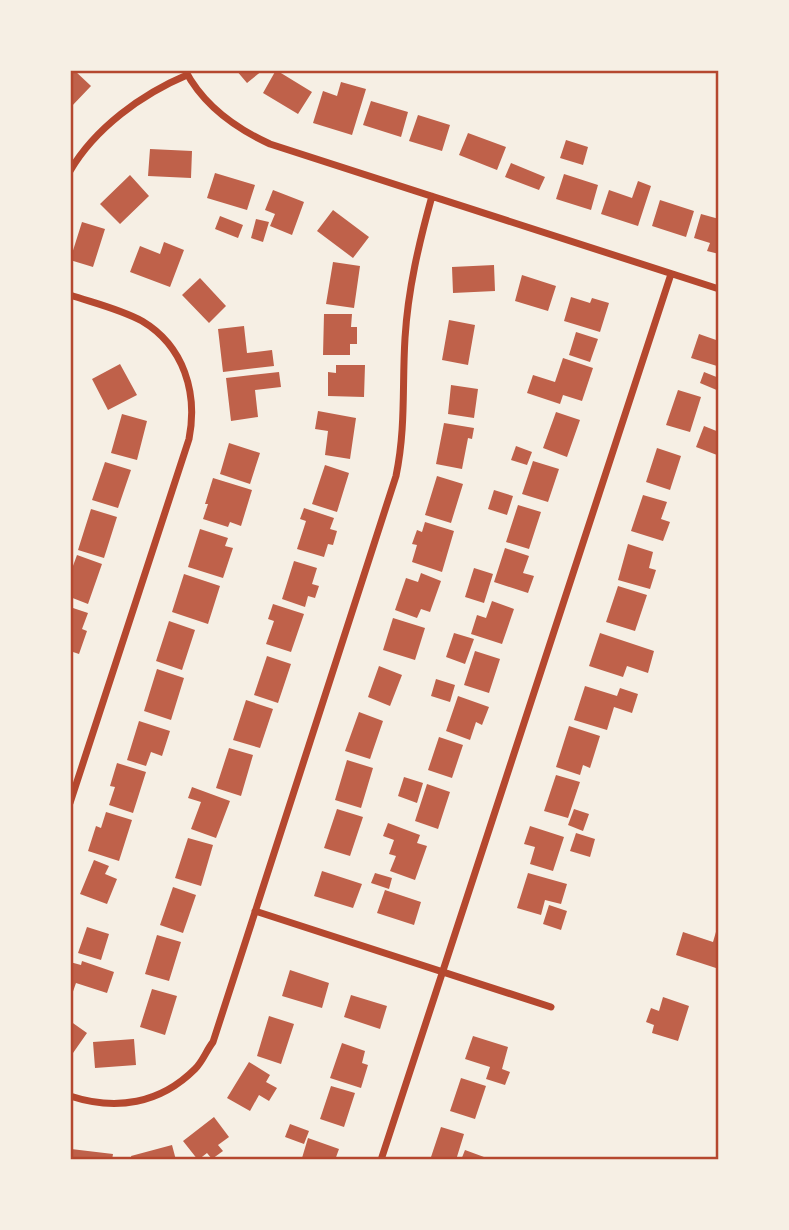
<svg xmlns="http://www.w3.org/2000/svg" width="789" height="1230" viewBox="0 0 789 1230" font-family="Commissioner,sans-serif">
<style>
.building{fill:#bf614a}
.lines{fill:none;stroke-linecap:round;stroke-linejoin:round}
.minor{stroke:#b5482f;stroke-width:7}
.neatline{fill:none;stroke:#b5482f;stroke-width:2.5}
</style>
<rect width="100%" height="100%" fill="#f6efe4"/>
<!-- building -->
<path class="building" d="M70 70H74L91 86 70 108Z
M236 70H263L247 83Z
M276 70 312 92 298 114 263 93Z
M341 82 366 89 352 135 313 123 323 91 337 96Z
M371 101 408 112 401 137 363 125Z
M418 115 450 125 442 151 409 141Z
M468 133 506 147 497 170 459 155Z
M566 140 588 147 583 165 560 158Z
M150 149 192 151 191 178 148 176Z
M511 163 545 177 539 190 505 177Z
M215 173 255 185 247 210 207 198Z
M564 174 598 185 591 210 556 199Z
M130 175 149 196 120 224 100 204Z
M638 181 651 186 638 226 601 214 609 190 632 198Z
M273 190 304 202 292 235 270 226 275 214 265 210Z
M660 200 694 211 686 237 652 226Z
M333 210 369 237 353 258 317 231Z
M701 214 719 219V254L707 251 710 243 694 238Z
M220 216 243 225 238 238 215 229Z
M256 219 269 222 263 242 251 238Z
M82 222 105 229 93 267 70 260Z
M164 242 184 250 170 287 130 272 140 246 160 254Z
M333 262 360 266 354 308 326 304Z
M494 265 495 291 453 293 452 267Z
M522 275 556 286 548 311 515 301Z
M200 278 226 306 209 323 182 295Z
M571 297 590 303 592 298 609 303 600 332 564 321Z
M324 314H352L351 327H357V344H350V355H323Z
M449 320 475 325 468 365 442 360Z
M244 326 247 353 272 350 274 366 223 372 218 329Z
M576 332 598 339 590 362 569 355Z
M699 334 719 341 717 366 691 358Z
M563 358 593 368 582 401 563 395 560 404 527 393 533 375 555 382Z
M120 364 137 395 108 410 92 379Z
M336 365H365L364 397 328 396V372L336 373Z
M279 372 281 387 255 390 258 417 231 421 226 378Z
M704 372 719 378V391L700 383Z
M451 385 478 389 474 418 448 414Z
M678 390 701 397 690 432 666 425Z
M318 411 356 418 350 459 325 455 328 431 315 429Z
M556 412 580 420 567 457 543 448Z
M122 414 147 421 137 460 111 453Z
M444 423 474 428 472 439 468 438 462 469 436 464Z
M704 426 719 432 717 455 696 447Z
M229 443 260 453 250 484 220 474Z
M516 446 532 452 527 465 511 460Z
M657 448 681 456 670 490 646 482Z
M533 461 559 469 548 502 522 494Z
M105 462 131 470 118 508 92 500Z
M325 465 349 473 337 512 312 504Z
M437 476 463 484 451 523 425 515Z
M213 478 252 490 241 526 230 522 228 527 203 519 208 504H205Z
M494 490 513 496 507 515 488 509Z
M643 495 667 502 661 519 670 522 663 541 631 531Z
M518 505 541 512 529 549 506 542Z
M304 508 334 518 330 529 337 531 333 545 328 544 324 557 297 549 306 521 300 519Z
M91 509 117 517 104 558 78 550Z
M425 522 454 531 442 572 412 562 417 545 412 544 417 530 422 532Z
M200 529 228 538 225 546 233 548 223 578 188 567Z
M628 544 653 552 649 568 656 570 650 589 618 580Z
M505 548 529 556 523 573 534 576 528 593 494 582Z
M77 555 102 564 88 604 70 597V574Z
M294 561 317 568 312 584 319 586 315 598 308 596 305 607 282 599Z
M474 568 493 574 484 603 465 597Z
M421 573 441 581 430 612 421 609 417 618 395 610 406 578 418 582Z
M184 574 220 586 208 624 172 612Z
M618 586 647 595 635 631 606 622Z
M492 601 514 609 502 644 471 634 477 615 486 618Z
M273 604 304 614 291 652 266 644 274 621 268 619Z
M70 607 88 613 82 629 87 631 79 654 70 651Z
M393 618 425 628 415 660 383 650Z
M169 621 195 630 182 670 156 661Z
M454 633 474 639 465 664 446 657Z
M600 633 654 651 648 673 627 666 623 677 589 666Z
M475 651 500 659 489 693 464 685Z
M267 656 291 664 278 703 254 695Z
M379 666 402 675 390 706 368 697Z
M157 669 184 678 171 720 144 711Z
M436 679 455 685 450 702 431 696Z
M585 686 617 696 620 688 638 694 632 713 614 707 607 730 574 720Z
M458 696 489 707 482 725 476 722 470 740 446 731Z
M246 700 273 709 260 748 233 740Z
M359 712 383 721 370 759 345 751Z
M139 721 170 731 162 756 151 752 146 766 127 760Z
M569 726 600 736 590 768 583 765 580 775 556 767Z
M439 737 463 745 452 778 428 770Z
M229 748 253 755 241 796 216 788Z
M347 760 373 768 361 808 335 800Z
M117 763 146 772 133 813 109 805 115 787 110 786Z
M556 775 580 782 568 818 544 811Z
M404 777 423 783 417 803 398 796Z
M427 784 450 792 438 829 415 821Z
M192 787 230 801 216 838 191 829 201 802 188 798Z
M337 809 363 817 350 856 324 848Z
M574 809 589 814 583 831 568 825Z
M106 812 132 820 119 861 88 851 96 826 101 828Z
M388 823 420 835 417 843 427 846 415 880 390 871 396 856 389 854 394 840 383 836Z
M530 826 564 837 553 871 530 864 535 847 524 844Z
M576 833 595 839 590 857 570 851Z
M188 838 213 845 201 886 175 878Z
M94 860 109 866 105 874 117 879 107 904 80 894Z
M322 871 362 884 353 908 314 896Z
M375 873 392 878 389 889 371 883Z
M528 873 567 884 561 904 545 900 541 915 517 908Z
M173 887 196 895 183 933 160 925Z
M385 890 421 902 414 925 377 913Z
M549 905 567 911 561 930 543 924Z
M718 925 719 969 676 955 683 932 713 942Z
M87 927 109 934 101 960 78 953Z
M157 935 181 942 169 981 145 974Z
M82 961 114 972 107 993 76 983 70 1000V962L81 965Z
M290 970 329 983 322 1008 282 996Z
M152 989 177 996 165 1035 140 1027Z
M351 995 387 1006 380 1029 344 1017Z
M663 997 689 1006 678 1041 652 1033 654 1025 646 1022 651 1008 659 1011Z
M269 1016 294 1024 281 1064 257 1056Z
M70 1021 87 1033 73 1053 70 1051Z
M473 1036 508 1047 502 1069 510 1072 505 1085 486 1079 490 1067 465 1059Z
M134 1039 136 1065 95 1068 93 1042Z
M342 1043 365 1051 362 1063 368 1065 361 1088 330 1078Z
M249 1062 270 1075 266 1082 277 1088 269 1101 259 1095 250 1111 227 1098Z
M461 1078 486 1086 475 1119 450 1111Z
M331 1086 355 1093 344 1127 320 1119Z
M214 1117 229 1137 218 1145 223 1151 212 1159 207 1153 198 1160 183 1141Z
M290 1124 309 1131 304 1144 285 1137Z
M441 1127 464 1134 456 1160H430Z
M308 1138 339 1149 335 1160H308L302 1158Z
M172 1145 176 1160H132L131 1156Z
M71 1149 113 1154 112 1160H70Z
M465 1150 484 1157 483 1160H461Z"/>
<g class="lines">
<!-- minor -->
<path class="minor" d="M185 70C203 105 235 128 270 144L719 289
M70 171C95 128 142 94 187 75
M70 295C94 303 120 309 142 321 184 346 198 393 189 439L70 803
M255 911 551 1007
M70 1096C116 1111 160 1104 195 1069 203 1061 206 1051 213 1042L396 476C406 427 402 387 405 338 408 289 419 243 432 196
M381 1160 671 274"/>
</g>
<!-- border -->
<rect width="789" height="1230" fill="none" stroke="#f6efe4" stroke-width="144"/>
<rect x="72" y="72" width="645" height="1086" class="neatline"/>
</svg>
